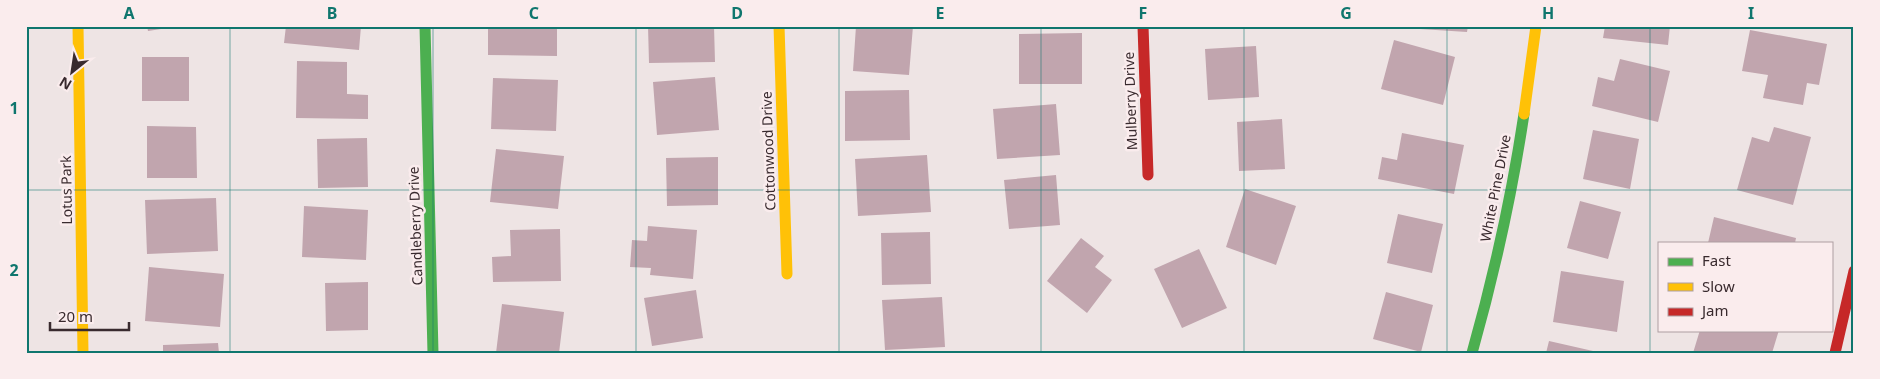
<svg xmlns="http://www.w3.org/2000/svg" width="1880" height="379" viewBox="0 0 1880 379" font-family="'Noto Sans',sans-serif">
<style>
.building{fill:#c1a5ae}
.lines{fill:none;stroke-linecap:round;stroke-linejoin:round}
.fast{stroke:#4caf50;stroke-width:11}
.slow{stroke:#ffc107;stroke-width:11}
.jam{stroke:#c62828;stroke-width:11}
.grid{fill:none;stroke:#0f766e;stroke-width:1;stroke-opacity:0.55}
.labels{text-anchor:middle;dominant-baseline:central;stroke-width:5;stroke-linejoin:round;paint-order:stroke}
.street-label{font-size:14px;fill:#392a2e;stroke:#faeced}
.neatline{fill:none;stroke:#0f766e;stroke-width:2}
.grid-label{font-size:16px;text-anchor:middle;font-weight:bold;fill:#0f766e}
</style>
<rect width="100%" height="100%" fill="#eee4e4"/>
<!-- building -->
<path class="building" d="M147 26H174V27L148 31Z
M286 26H361L359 50 284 43Z
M488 26H557V56L488 55Z
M648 26H714L715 62 649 63Z
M856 26H913L909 75 853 71Z
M1420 26H1468L1467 32 1420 29Z
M1605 26H1670L1668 45 1603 38Z
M1750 30 1827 44 1819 85 1807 83 1803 105 1763 98 1768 75 1742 71Z
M1082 33V84H1019V34Z
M1394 40 1455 57 1443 105 1381 89Z
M1256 46 1259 97 1208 100 1205 49Z
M142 57H189V101H142Z
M1620 59 1670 71 1658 122 1592 106 1598 77 1614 81Z
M297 61 347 62V94L368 95V119L296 118Z
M715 77 719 130 657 135 653 82Z
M493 78 558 80 556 131 491 129Z
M909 90 910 140 845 141V91Z
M1056 104 1060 155 997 159 993 109Z
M1282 119 1285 169 1239 171 1237 122Z
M147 126 196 127 197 178H147Z
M1774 127 1811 137 1793 205 1737 190 1752 137 1769 142Z
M1593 130 1639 139 1630 189 1583 179Z
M1402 133 1464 145 1454 194 1378 179 1382 157 1397 160Z
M367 138 368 187 318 188 317 139Z
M496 149 564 156 558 209 490 202Z
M927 155 931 212 858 216 855 159Z
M718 157V205L667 206 666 158Z
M1056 175 1060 225 1009 229 1004 180Z
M1245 189 1296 206 1276 265 1226 247Z
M216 198 218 251 147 254 145 200Z
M1580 201 1621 212 1608 259 1567 248Z
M304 206 368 210 366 260 302 257Z
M1398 214 1443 224 1432 273 1387 263Z
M1714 217 1796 238 1795 243H1708Z
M648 226 697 230 693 279 650 275 651 268 630 267 632 240 647 241Z
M560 229 561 281 493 282 492 257 511 256 510 230Z
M930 232 931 284 882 285 881 233Z
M1081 238 1104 256 1095 267 1112 280 1087 313 1047 281Z
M1199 249 1227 308 1182 328 1154 269Z
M149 267 224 274 220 327 145 321Z
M1561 271 1624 281 1617 332 1553 322Z
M368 282V330L326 331 325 283Z
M696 290 703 338 652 346 644 298Z
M1386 292 1433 305 1421 352 1373 339Z
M942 297 945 347 885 350 882 300Z
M502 304 564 312 559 353H496Z
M1700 330H1779L1772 353H1693Z
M1549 341 1593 351 1592 353H1546Z
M218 343 219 353H163V345Z"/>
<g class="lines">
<!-- fast -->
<path class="fast" d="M425 26 433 353
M1472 353C1494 275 1512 194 1524 114"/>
<!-- slow -->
<path class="slow" d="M78 26 83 353
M779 26 787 274
M1524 114 1536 26"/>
<!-- jam -->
<path class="jam" d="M1143 26 1148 175
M1835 353 1854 271"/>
</g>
<!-- grid -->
<path class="grid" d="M230 26V353M433 26V353M636 26V353M839 26V353M1041 26V353M1244 26V353M1447 26V353M1650 26V353M26 190H1854"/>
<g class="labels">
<!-- street labels -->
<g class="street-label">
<text transform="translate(1130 101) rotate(-92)">Mulberry Drive</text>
<text transform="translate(768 151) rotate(-92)">Cottonwood Drive</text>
<text transform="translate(1495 188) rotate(-79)">White Pine Drive</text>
<text transform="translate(66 190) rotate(-91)">Lotus Park</text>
<text transform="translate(415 226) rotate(-92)">Candleberry Drive</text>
</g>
</g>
<!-- border -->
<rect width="1880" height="379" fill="none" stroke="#faeced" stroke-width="55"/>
<!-- legend -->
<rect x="1658" y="242" width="175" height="90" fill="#faeced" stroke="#ad9ea1"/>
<rect x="1668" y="258" width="25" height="8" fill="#4caf50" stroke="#ad9ea1"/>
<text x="1702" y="266" font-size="15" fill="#392a2e">Fast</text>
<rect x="1668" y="283" width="25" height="8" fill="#ffc107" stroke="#ad9ea1"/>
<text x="1702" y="292" font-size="15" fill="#392a2e">Slow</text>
<rect x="1668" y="308" width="25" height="8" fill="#c62828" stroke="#ad9ea1"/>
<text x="1702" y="316" font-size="15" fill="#392a2e">Jam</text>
<!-- north arrow -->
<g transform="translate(72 72) rotate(210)" stroke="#faeced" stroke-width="4" paint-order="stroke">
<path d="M0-4L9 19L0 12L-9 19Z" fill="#392a2e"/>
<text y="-8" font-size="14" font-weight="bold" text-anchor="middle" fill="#392a2e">N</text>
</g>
<!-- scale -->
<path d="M50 322v8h79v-8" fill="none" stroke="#392a2e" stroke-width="2.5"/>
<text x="58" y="322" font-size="15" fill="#392a2e" stroke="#faeced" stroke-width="4" paint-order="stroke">20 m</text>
<rect x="28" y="28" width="1824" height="324" class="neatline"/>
<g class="grid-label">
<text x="129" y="19">A</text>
<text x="332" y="19">B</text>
<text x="534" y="19">C</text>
<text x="737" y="19">D</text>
<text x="940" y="19">E</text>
<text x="1143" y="19">F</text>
<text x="1346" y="19">G</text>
<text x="1548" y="19">H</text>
<text x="1751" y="19">I</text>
<text x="14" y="114">1</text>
<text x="14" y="276">2</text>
</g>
</svg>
